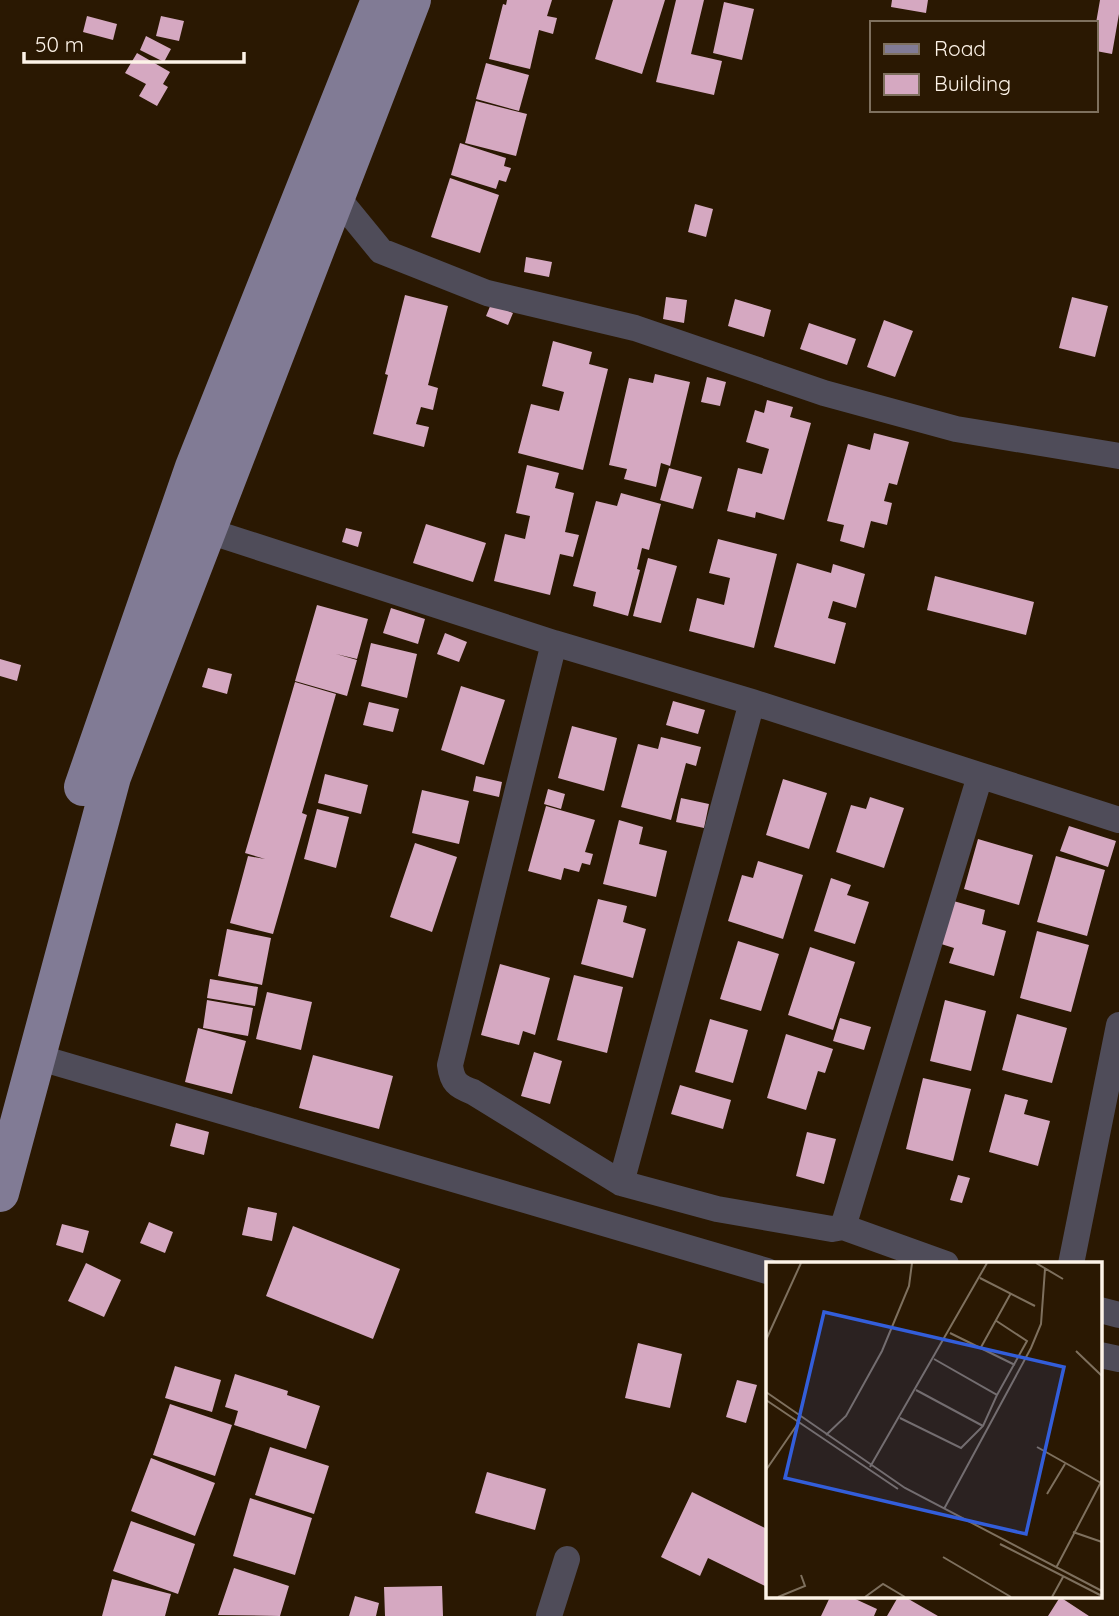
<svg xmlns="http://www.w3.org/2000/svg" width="1119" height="1616" viewBox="0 0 1119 1616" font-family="Quicksand,sans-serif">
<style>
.building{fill:#d5a8c1}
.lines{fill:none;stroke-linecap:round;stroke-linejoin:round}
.minor{stroke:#4f4c59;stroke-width:26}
.primary{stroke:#817b95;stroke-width:38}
.inset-road{fill:none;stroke:#7e705e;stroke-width:2}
.view{fill:#335eda;fill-opacity:0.15;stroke:#335eda;stroke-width:3.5}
.inset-edge{fill:none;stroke:#fdf3e8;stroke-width:3.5}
</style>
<rect width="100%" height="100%" fill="#2a1802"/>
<!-- building -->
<path class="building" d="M507 0H552L547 16 557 18 553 34 539 30 530 69 489 59 503 4 506 5Z
M613 0H665L642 74 595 59Z
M676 0H704L691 54 722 61 714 95 656 82Z
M892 0H928L926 13 891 7Z
M1100 0H1119V14L1112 54 1096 51V23Z
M724 2 754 9 742 60 713 53Z
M87 16 117 24 113 40 83 32Z
M161 16 184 21 179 41 156 36Z
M146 36 171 49 164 62 140 50Z
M137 53 170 72 163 84 168 87 157 106 139 96 146 84 125 73Z
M486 63 529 75 519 111 476 99Z
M476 101 527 114 516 156 465 143Z
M460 143 506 158 504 166 511 168 506 182 499 180 496 189 451 175Z
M450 178 499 195 480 253 431 237Z
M695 204 713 209 706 237 688 232Z
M526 257 552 262 549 277 524 272Z
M405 295 448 306 428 385 438 388 433 410 421 407 416 424 429 427 424 447 373 434 388 375 385 374Z
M666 297 687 300 684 323 663 319Z
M1072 297 1108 306 1095 357 1059 348Z
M735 299 771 310 764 337 728 326Z
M491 304 513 313 508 325 486 316Z
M884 320 913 331 895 377 867 367Z
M809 323 856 339 847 365 800 349Z
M553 341 592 352 589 364 608 369 583 470 518 453 531 404 559 411 564 392 542 386Z
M655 374 690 382 670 466 661 463 656 487 624 479 627 469 609 465 629 378 653 383Z
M707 377 726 382 720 406 701 402Z
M767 400 793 407 790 417 811 423 784 520 756 512 755 518 727 511 738 468 762 474 769 449 746 442 755 410 764 413Z
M874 433 909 442 897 485 889 483 884 501 892 503 887 525 871 521 864 548 840 541 844 525 827 521 848 444 870 450Z
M527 465 559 473 555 488 574 493 565 532 579 535 573 557 560 554 550 595 494 581 505 534 525 539 530 516 516 513Z
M669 468 702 477 693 509 660 500Z
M621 493 661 504 649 550 642 548 637 569 640 570 628 616 593 606 596 592 573 586 596 501 617 506Z
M426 524 486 543 473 582 413 563Z
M346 528 362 532 358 547 342 542Z
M718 539 777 554 754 648 689 631 697 598 724 605 730 578 709 573Z
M648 558 677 566 661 623 633 616Z
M797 563 831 573 833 564 865 574 856 608 833 601 828 618 846 623 835 664 774 647Z
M935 576 1034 602 1026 635 927 610Z
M317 605 368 619 357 659 336 654 357 660 347 696 295 681Z
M391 608 425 619 418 644 383 633Z
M445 633 467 642 459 662 437 654Z
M371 643 417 654 407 698 361 686Z
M0 659 21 665 17 681 0 676Z
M208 668 232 674 227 694 202 687Z
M295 682 336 694 302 813 307 815 273 934 230 923 248 856 265 859 245 853Z
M461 686 505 700 484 765 441 750Z
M673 701 705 710 698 734 666 725Z
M369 702 399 709 393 732 363 725Z
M572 726 617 738 604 791 558 778Z
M661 737 701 747 696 766 686 763 671 820 621 807 638 744 658 749Z
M325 774 368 785 361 814 318 803Z
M476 776 502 782 499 797 473 791Z
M783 779 827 793 809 849 766 835Z
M548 789 565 794 561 809 544 804Z
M422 790 469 801 459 844 412 833Z
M870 797 904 808 884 868 836 852 851 805 866 809Z
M681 798 709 804 704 828 676 822Z
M546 806 595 820 585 852 593 854 590 865 582 863 579 872 564 868 561 880 528 871Z
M317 809 349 817 336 868 304 859Z
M619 820 643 827 639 844 667 851 656 897 603 884Z
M1069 826 1116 841 1108 867 1060 851Z
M978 839 1033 855 1019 905 964 889Z
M415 843 457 857 432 932 390 917Z
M1056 856 1105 870 1087 936 1037 922Z
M758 861 803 875 783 939 728 921 742 875 753 878Z
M831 878 851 885 847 895 869 902 855 944 814 931Z
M598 899 627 906 623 922 646 929 633 978 581 964Z
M950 900 985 910 982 924 1006 931 994 976 949 963 954 948 938 943Z
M227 929 271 938 262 985 218 976Z
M1037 931 1089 945 1071 1012 1020 998Z
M738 941 779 954 761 1011 720 999Z
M810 947 855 962 833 1030 788 1015Z
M500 964 550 978 535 1035 523 1031 519 1045 481 1035Z
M574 975 623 987 607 1053 557 1040Z
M210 979 258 987 255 1006 207 998Z
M267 992 312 1002 301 1050 256 1039Z
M207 1000 253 1008 248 1036 203 1028Z
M945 1000 986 1011 971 1071 930 1061Z
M1017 1014 1067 1028 1052 1083 1002 1070Z
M840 1018 871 1027 864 1050 833 1041Z
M710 1019 748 1030 733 1083 695 1072Z
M198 1028 246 1041 232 1094 185 1082Z
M786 1034 833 1049 825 1073 818 1071 806 1110 767 1098Z
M534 1052 562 1061 550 1104 521 1096Z
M313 1055 393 1076 379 1129 299 1108Z
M923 1078 971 1089 953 1161 906 1149Z
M680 1085 731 1100 723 1129 671 1114Z
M1005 1094 1028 1100 1024 1114 1050 1121 1038 1166 989 1152Z
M176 1123 209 1132 204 1155 170 1146Z
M807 1132 836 1139 824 1184 796 1176Z
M958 1175 970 1178 962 1203 950 1200Z
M248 1207 277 1213 272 1241 242 1235Z
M149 1222 173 1232 165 1253 140 1243Z
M62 1224 89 1231 83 1253 56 1245Z
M293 1226 400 1269 373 1339 266 1296Z
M86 1263 121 1280 104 1317 68 1301Z
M638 1343 682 1354 670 1408 625 1398Z
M175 1366 221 1380 212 1412 165 1398Z
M235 1374 288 1391 287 1395 320 1406 306 1449 234 1425 238 1411 225 1407Z
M737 1380 757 1385 746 1423 726 1417Z
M170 1404 232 1425 215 1476 153 1455Z
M270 1447 329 1466 314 1514 255 1495Z
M151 1458 215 1483 195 1536 131 1511Z
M487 1472 546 1489 535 1530 475 1513Z
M692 1492 767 1529V1587L708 1558 700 1576 661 1557Z
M250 1498 312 1518 295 1575 233 1556Z
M131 1521 195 1544 178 1594 113 1571Z
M234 1568 289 1586 280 1616 218 1615Z
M112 1579 171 1594 165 1616H102Z
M442 1586 443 1616H385L384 1587Z
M355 1596 379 1603 376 1616H349Z
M830 1597H851L877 1609 874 1616H821Z
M898 1597H905L938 1616H887Z
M1060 1597 1089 1616H1048Z"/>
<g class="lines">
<!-- minor -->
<path class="minor" d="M336 196 381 251 487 293 635 328 824 393 956 429 1119 456
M193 526 554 643 752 702 1119 820
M554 643 450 1065C452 1082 457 1086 473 1092L621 1183 717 1209 832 1229 843 1227 980 776
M37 1057 767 1271
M621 1183 752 702
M843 1227 946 1264
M1071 1264 1119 1025
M1100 1310 1119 1315
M1100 1355 1119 1359
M549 1616 567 1559"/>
<!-- primary -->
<path class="primary" d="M83 787 194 467 380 0
M0 1193 112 777 412 0"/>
</g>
<!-- overview -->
<g transform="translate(766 1262)">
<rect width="336" height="336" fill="#2a1802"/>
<path class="inset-road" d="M270 1 297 17M214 16 269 44M229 58 261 79 231 133M184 71 249 103M0 78 35 1M214 87 245 31M310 89 336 114M150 128 217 164M0 130 139 226 336 329M0 138 132 227M134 156 195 186 217 164 231 133 168 97M60 173 80 154 116 89 143 24 146 1M271 185 335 221M104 205 221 1M0 208 33 160M281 232 299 202M178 247 265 86 275 62 279 7M307 270 336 280M234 282 336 334M177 295 245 335M290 306 336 218M12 335 39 324 35 313M99 335 117 322 139 335M286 335 297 315"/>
<path class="view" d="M58 50 298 105 260 272 19 216Z"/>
<rect width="336" height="336" class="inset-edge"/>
</g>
<!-- legend -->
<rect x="870" y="21" width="228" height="91" fill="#2a1802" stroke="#7e705e" stroke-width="2"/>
<rect x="884" y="44" width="35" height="10" fill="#817b95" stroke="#7e705e" stroke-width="2"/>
<text x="934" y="56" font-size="21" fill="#fdf3e8">Road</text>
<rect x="884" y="74" width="35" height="21" fill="#d5a8c1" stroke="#7e705e" stroke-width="2"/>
<text x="934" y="91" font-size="21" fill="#fdf3e8">Building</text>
<!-- scale -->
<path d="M24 52v10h220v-10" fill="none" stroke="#fdf3e8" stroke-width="3.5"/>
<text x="35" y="52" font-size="21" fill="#fdf3e8" stroke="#2a1802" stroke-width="5" paint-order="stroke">50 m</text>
</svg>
